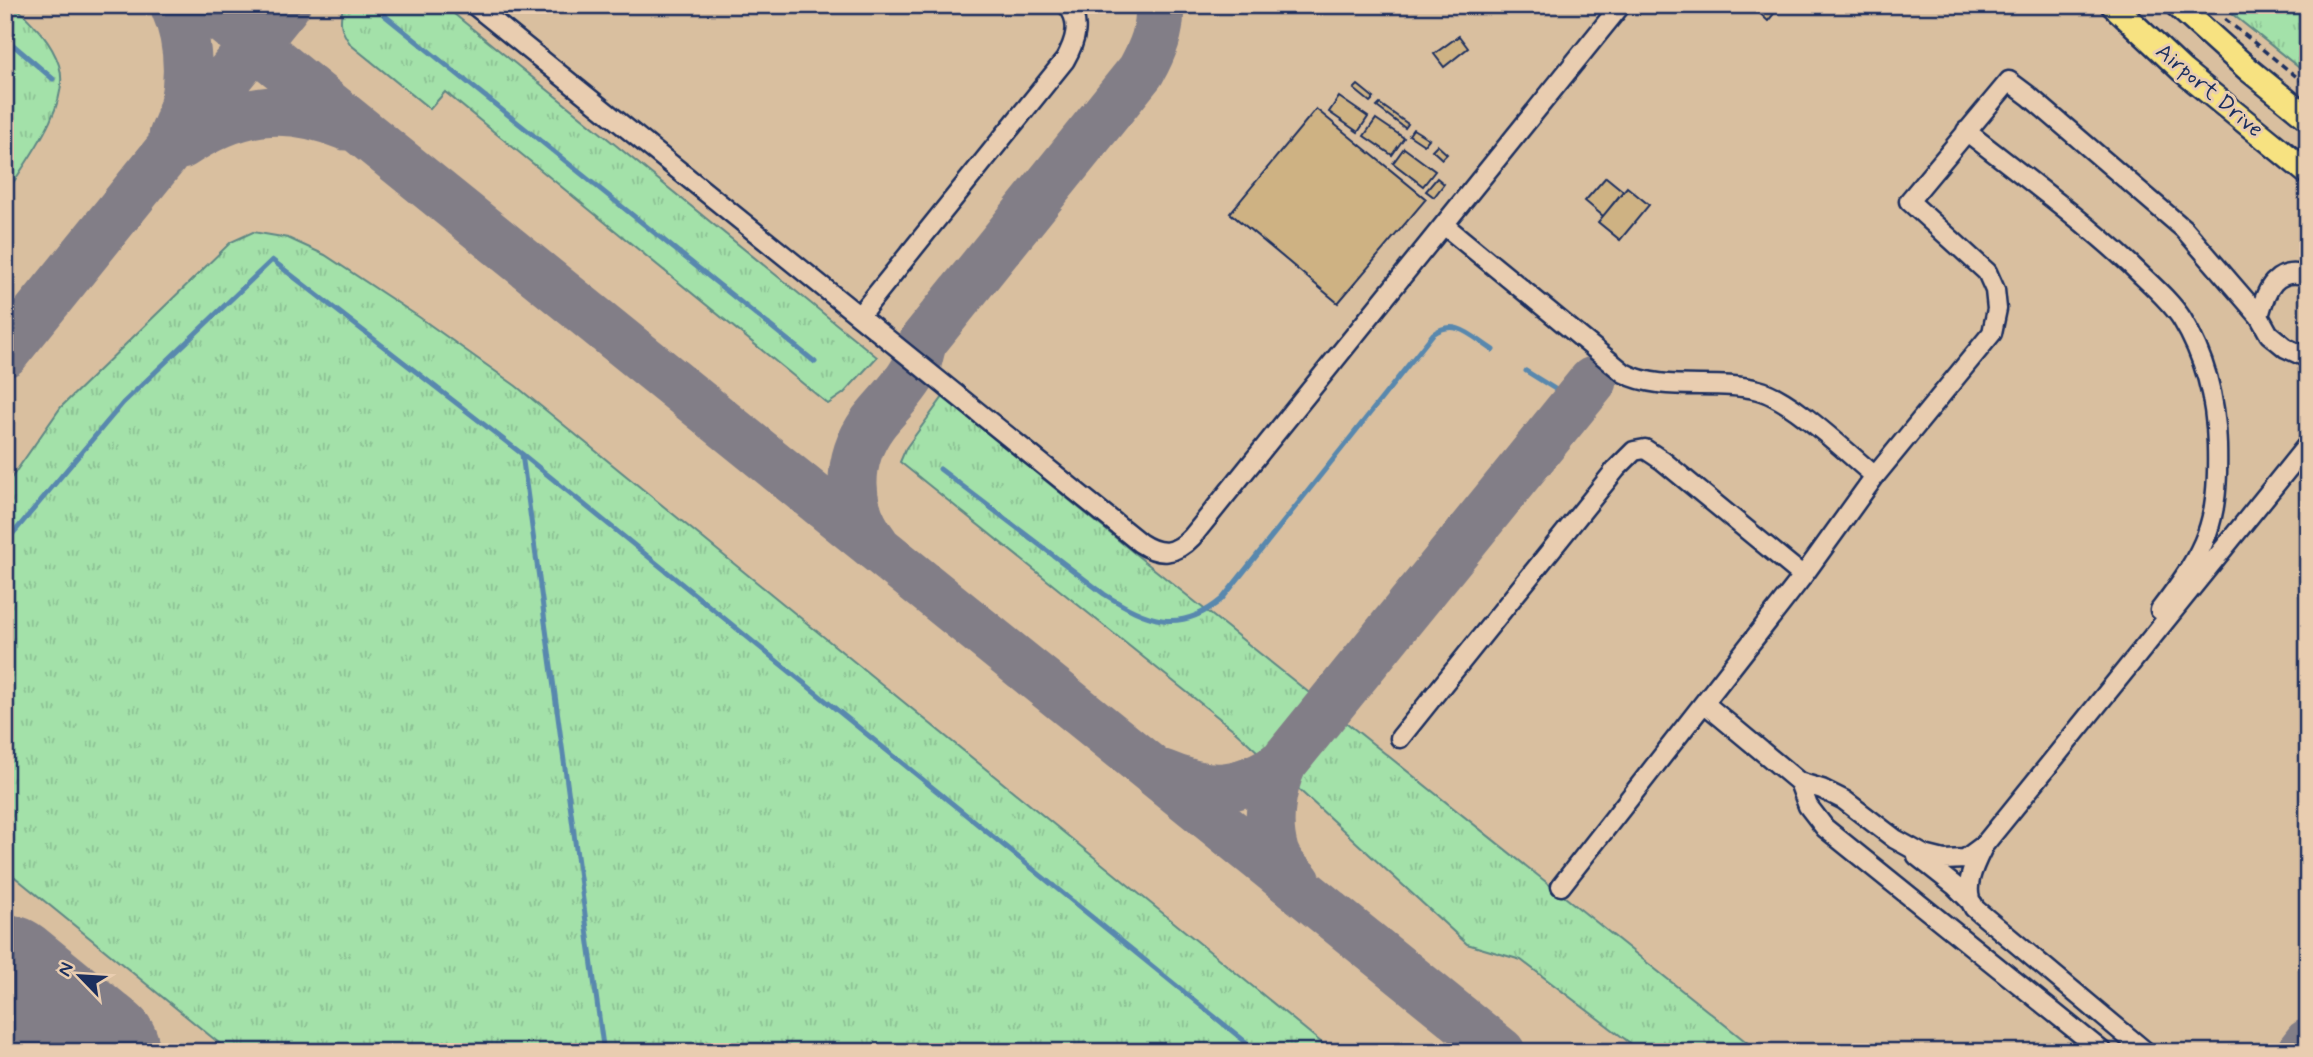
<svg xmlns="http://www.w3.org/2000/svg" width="2313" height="1057" viewBox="0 0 2313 1057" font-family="Mynerve,sans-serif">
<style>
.built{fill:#d9bf9f}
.grass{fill:url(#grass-tufts);stroke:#5f8884;stroke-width:2}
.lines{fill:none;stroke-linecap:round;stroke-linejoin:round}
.stream{stroke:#5988ae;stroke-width:5}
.taxiway{stroke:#827e87;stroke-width:49}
.runway{stroke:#827e87;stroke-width:124}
.building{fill:#ceb283;stroke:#1b2f5e;stroke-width:2}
.minor-casing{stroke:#1b2f5e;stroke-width:23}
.major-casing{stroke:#1b2f5e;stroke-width:28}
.path{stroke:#1b2f5e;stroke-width:3.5;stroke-dasharray:7 5;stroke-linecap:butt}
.minor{stroke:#e9cdb0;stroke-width:18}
.major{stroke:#f7e281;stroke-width:23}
.labels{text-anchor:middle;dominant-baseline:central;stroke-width:6;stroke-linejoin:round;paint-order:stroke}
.street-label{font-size:23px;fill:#1b2f5e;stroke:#e9cdb0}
</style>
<defs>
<pattern id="grass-tufts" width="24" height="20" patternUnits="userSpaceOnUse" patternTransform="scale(1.75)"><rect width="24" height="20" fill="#a3e1a9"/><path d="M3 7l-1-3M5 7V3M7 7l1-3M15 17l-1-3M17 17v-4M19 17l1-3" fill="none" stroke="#8cc194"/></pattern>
</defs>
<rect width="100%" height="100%" fill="#e9cdb0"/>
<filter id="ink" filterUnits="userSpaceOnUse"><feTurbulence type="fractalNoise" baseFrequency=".0143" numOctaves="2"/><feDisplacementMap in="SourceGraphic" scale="14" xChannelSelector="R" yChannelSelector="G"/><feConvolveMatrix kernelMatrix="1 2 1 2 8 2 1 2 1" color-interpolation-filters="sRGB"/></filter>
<g filter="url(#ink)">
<!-- built -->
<path class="built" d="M5 5H2308V1052H5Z"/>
<!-- grass -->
<path class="grass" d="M5 5H14C32 23 51 40 59 65 72 104 25 163 5 195Z
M344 5H443L877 357 844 393 828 404 445 92 430 109 351 45C341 31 338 22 344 5Z
M2221 5H2308V75Z
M253 232 288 238 325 255 419 317 516 386 1333 1052H230L5 869V487L61 407 231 242Z
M943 397 1144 561 1759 1052H1642L1521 960 1467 944 1234 730 900 462 906 448Z"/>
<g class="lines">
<!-- stream -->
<path class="stream" d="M384 15 815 362
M5 38 53 79
M1526 371 1555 389
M522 454 603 1046
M940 469 1104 594C1147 621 1179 635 1222 599L1433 334C1456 317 1472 337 1493 350
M5 543 123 403 272 260 522 454 1258 1052"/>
<!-- taxiway -->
<path class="taxiway" d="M205 5 1501 1052
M173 136C192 96 192 46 174 5
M181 145C236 109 283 100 346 126
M5 353 286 5
M875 544C846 508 846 460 873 423 886 406 904 390 914 371 919 362 919 350 924 340L1141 71C1152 51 1162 29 1159 5
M1163 774C1210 794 1241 792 1283 763
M1297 882C1288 874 1277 862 1274 851 1266 823 1271 789 1283 763L1593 381
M5 1025 15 1052
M2301 1052 2308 1043"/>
<!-- runway -->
<path class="runway" d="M5 976 98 1052"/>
</g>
<!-- building -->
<path class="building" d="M1760 5H1781L1768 21 1756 10Z
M1459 36 1468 48 1444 67 1434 54Z
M1358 85 1374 98 1370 102 1354 89Z
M1339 97 1368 117 1358 132 1329 112Z
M1380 104 1408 124 1405 128 1377 107Z
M1316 109 1426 199 1338 303 1230 213Z
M1376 119 1404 138 1392 155 1364 136Z
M1413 129 1429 139 1424 145 1409 135Z
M1437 145 1447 154 1442 159 1432 150Z
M1404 148 1435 171 1423 186 1393 163Z
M1606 177 1623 191 1603 216 1585 201Z
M1437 178 1444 184 1434 197 1426 191Z
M1627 187 1649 205 1620 240 1598 222Z"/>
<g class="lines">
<!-- minor casing -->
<g class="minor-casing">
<path id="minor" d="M474 5 1140 543C1160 556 1175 555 1192 537L1621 5
M1966 131C2022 175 2079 217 2131 265 2148 282 2169 299 2182 319 2205 357 2216 401 2217 445 2219 523 2207 549 2160 610
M1444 225 1624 373C1662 393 1716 379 1758 390 1791 398 1847 453 1875 476
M859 316 1065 60C1075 42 1082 22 1067 5
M2259 316C2266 290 2275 266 2308 276
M1704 703 1799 782 1822 789 1844 800 1895 839 1924 855 1944 860 1965 859 1984 845 2010 813 2308 444
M1400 738 1616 469 1634 451 1645 449 1663 461 1803 576 1875 476 1992 333 1997 309 1995 290 1987 272 1909 201 2009 81 2029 96 2184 229 2259 316 2269 334 2286 348 2308 358
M1799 782 1808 806 1825 828 2103 1052
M1982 849C1973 867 1962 890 1974 908L2146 1052
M1917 856 1955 886 1973 904
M1561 886 1803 576"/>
</g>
<!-- major casing -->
<g class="major-casing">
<path id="major" d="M2113 5 2183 71 2308 173
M2177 5 2249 70 2308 118"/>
</g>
<!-- path -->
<path class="path" d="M2225 19 2308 86"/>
<!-- minor -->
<use href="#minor" class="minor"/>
<!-- major -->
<use href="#major" class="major"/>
</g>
</g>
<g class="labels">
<!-- street labels -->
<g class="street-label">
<text transform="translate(2209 91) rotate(40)">Airport Drive</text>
</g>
</g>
<!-- margin -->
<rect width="2313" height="1057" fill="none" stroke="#e9cdb0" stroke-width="28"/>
<rect x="14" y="14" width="2285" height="1029" fill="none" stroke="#1b2f5e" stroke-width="2.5" filter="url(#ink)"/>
<!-- north arrow -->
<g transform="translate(80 976) rotate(295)" stroke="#e9cdb0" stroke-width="5" paint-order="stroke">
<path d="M0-5L12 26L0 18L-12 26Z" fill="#1b2f5e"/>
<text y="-10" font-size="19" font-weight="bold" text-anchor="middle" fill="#1b2f5e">N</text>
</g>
</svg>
